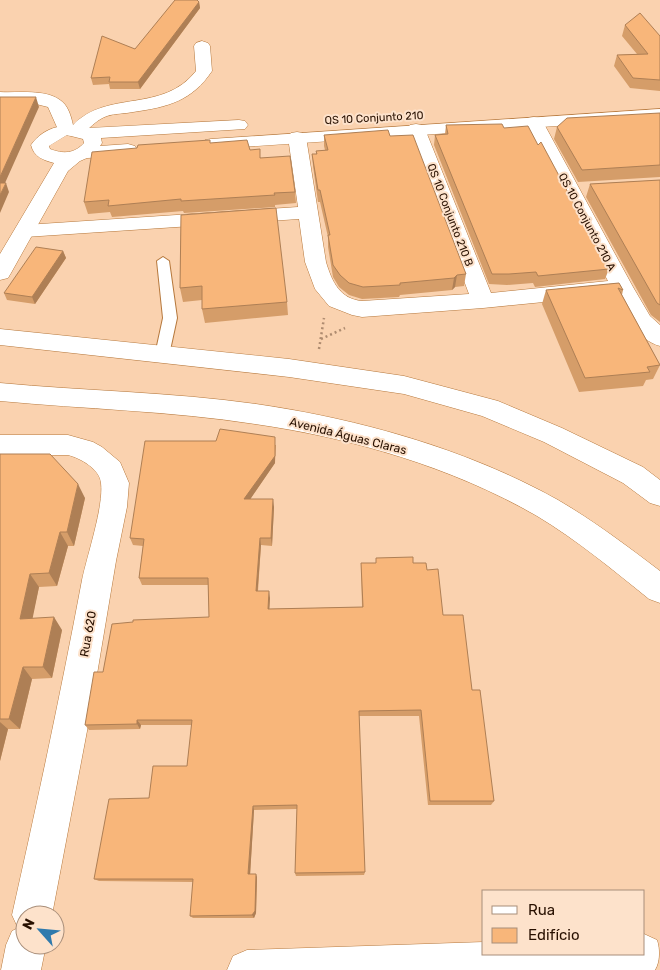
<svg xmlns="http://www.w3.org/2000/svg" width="660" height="970" viewBox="0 0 660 970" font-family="Rubik,sans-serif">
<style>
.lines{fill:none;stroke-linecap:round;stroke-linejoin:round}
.service-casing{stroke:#b6783c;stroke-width:2}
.minor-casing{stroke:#b6783c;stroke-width:1}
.tertiary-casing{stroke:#b6783c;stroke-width:1}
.secondary-casing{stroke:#b6783c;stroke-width:1}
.path{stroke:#ae8b6f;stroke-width:2.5;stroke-dasharray:2 3;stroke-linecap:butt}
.service{fill:#fff;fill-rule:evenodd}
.minor{fill:#fff;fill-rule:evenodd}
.tertiary{fill:#fff;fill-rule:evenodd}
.secondary{fill:#fff;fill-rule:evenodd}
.wall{fill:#d59d69}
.shaded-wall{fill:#ae7f55}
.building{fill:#f8b67a;stroke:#ae7f55}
.labels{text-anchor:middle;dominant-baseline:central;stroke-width:4;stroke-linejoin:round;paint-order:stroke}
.far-street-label{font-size:11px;fill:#281000;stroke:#fde2cb}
.street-label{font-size:12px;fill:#281000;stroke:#fde2cb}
</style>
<rect width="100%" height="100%" fill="#fad2af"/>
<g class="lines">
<!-- service casing -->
<g class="service-casing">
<path id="service" d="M163 257 169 261 177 318 169 355 167 359H157L155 355 163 318 157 261Z"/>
</g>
<!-- minor casing -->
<g class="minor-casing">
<path id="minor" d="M202 41 208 43 210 46 212 71C192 101 168 107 133 112 125 114 115 113 107 116 86 124 88 141 60 134L48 107 32 103 0 102V92C18 93 45 89 60 100 68 105 71 116 73 125 108 89 162 114 196 71L194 46 196 43Z
M534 117 540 118 543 122 633 287 650 316 660 325V346C637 340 626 314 615 295L483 308 362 317 352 315 329 306 315 289 305 262 299 219 25 237 18 235 15 231 18 227 25 225 298 207 288 137 291 133 297 132 303 133 306 137 326 262C332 282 340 299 362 301L469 294 407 129 410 125 416 124 422 125 425 129 491 293 608 281 525 122 528 118Z
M0 435H68L93 442 102 447 120 462 129 483 127 507 116 561 91 710 52 915H25V945H46L41 970H1L6 945 12 931 18 928 12 915C37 804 61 692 82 580 87 556 104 506 101 483 100 469 80 458 68 455H0Z
M644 934 657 940C660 949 660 962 655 970H227L233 956 247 950 484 942V954H644Z"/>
</g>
<!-- tertiary casing -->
<g class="tertiary-casing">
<path id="tertiary" d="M660 109V119L211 149 205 148 202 144 205 140 211 139Z
M239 120 245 121 248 125 245 129 101 138 102 143 100 146 128 144 135 146 137 150 135 154 128 156 87 158 80 161 68 171 11 273 8 278 0 280V254L54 163C43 160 34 157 31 145 44 126 67 122 88 128ZM67 135 83 139 84 143C74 154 63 154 50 149L49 146Z"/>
</g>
<!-- secondary casing -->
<g class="secondary-casing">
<path id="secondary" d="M0 329 289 359 404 376 498 401 562 428 643 467 660 480V506L650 503 623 483 544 442 482 416 404 394 289 377 0 345Z
M0 383C85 391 171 392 256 404 359 419 467 449 558 500 594 521 627 546 660 571V603L649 599C613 570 577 540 537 516 452 467 352 438 255 424 171 411 85 409 0 401Z"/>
</g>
<!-- path -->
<path class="path" d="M321 339 345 328
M319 349 324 318"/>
<!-- service -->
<use href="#service" class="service"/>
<!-- minor -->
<use href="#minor" class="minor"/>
<!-- tertiary -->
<use href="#tertiary" class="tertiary"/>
<!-- secondary -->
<use href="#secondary" class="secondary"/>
</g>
<!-- wall -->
<path class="wall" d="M199 2 200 8 140 89H110L109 84 93 85 91 78 135 49Z
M625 25 660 36V91L630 88 614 66 617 55 637 54 622 36Z
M660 113V177L578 182 554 139 557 127Z
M446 125 504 128 609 269 605 279 535 287 533 283 507 285 489 284 434 145 435 135 445 134Z
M324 135 390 136 466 274 464 286 455 287 452 290 400 295 399 297 362 299 349 295 339 287 333 277 328 247V237L320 202H318L313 166 312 154H316V151L325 150 324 146Z
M210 143 250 150 261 158 295 192 296 203 275 205V207L184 213 183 211 112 217 110 212 88 214 84 202 137 148Z
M660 180V322L651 315 586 197 590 184Z
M181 215 287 302 288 315 205 323 202 309V300L183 302 180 288Z
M63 251 66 258 35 304 7 300 4 293Z
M619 283 623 290 622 295 660 365 653 379 646 380 643 386 579 392 542 304 546 290Z
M216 441 276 445 275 463 250 499 274 507 272 546 261 545 258 591 270 598 269 609 362 607 361 563H376V558L413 563 427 570 443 615 472 690 494 801 491 805H428L419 716H359L365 872 364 875 296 876 295 873 297 809 254 810 250 874 257 877 256 913 254 918H193L190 916 193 882 99 881 94 879 149 798 187 766 192 725H141L140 729 89 730 85 725 103 672 209 617 208 585H142L139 578 143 546 133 545 130 538Z
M0 454 85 498 74 546H68L57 586 39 587 32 618 62 630 52 678 32 679 20 729H8L0 761Z"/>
<!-- shaded-wall -->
<path class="shaded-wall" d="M199 2 200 8 140 89 138 82Z
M36 97 39 107 1 192 0 189V177Z
M6 183 9 192 0 213V195Z
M63 251 66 258 35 304 32 297Z
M457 275 455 287 452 290 454 278Z
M275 437V463L245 507 244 499Z
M78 484 85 498 74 546 67 532Z
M273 499 274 507 272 546 271 538Z
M60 532 68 546 57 586 49 573Z
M260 538 261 545 257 598 256 591Z
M30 574 39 587 30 631 20 619Z
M269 591 270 598 269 616 268 609Z
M54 617 62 630 52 678 43 667Z
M23 667 32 679 20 729 9 719Z
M137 720 141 725 140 729 137 724Z
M0 722 8 729 0 761Z
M253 806 254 810 250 876 248 874Z
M256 874 257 877 256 913 254 918 252 915Z"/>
<!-- building -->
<path class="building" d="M175 0H197L199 2 138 82H109L110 77 91 78 102 36 135 49Z
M640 13 660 36V80L633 78 617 55 648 54 625 25Z
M0 97H36L0 177Z
M660 113V165L582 170 557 127 567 118Z
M502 124 504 128 528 126 538 145 541 142 609 269 538 276 536 272 509 274H492L435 135 448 134 446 125Z
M388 130 390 136 413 135 466 274 457 275 454 278 400 283V285L363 287 349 283 340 275 333 265 328 235H330L320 190H318L312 154H317L316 151 328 150 324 135Z
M210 140V143L247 140 250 150 260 149V158L290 156 295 192 274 193 275 195 181 201V199L108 206 109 200 84 202 92 152 137 148 138 145Z
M660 180V305L657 303 590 184Z
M0 183H6L0 195Z
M276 208 287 302 202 309V286L180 288 181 215Z
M36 247 63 251 32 297 4 293Z
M619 283 623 290 618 288 660 365 647 367 650 372 585 378 546 290Z
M220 429 275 437V456L244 499H273L271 538H260L256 591H269L268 609 363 607 361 563H376V558L413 557V563H426L427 570 438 569 443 615H463L472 690H480L494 801H430L421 710 359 711 365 872 295 873 297 805 253 806 248 874H256L255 911 252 915 190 916 193 879H94L109 799 149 798 153 766H187L192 720H137V724L85 725 94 672H103L112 624 133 622V620L209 617 208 578H139L144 539 130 538 145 441H216Z
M0 454H50L78 484 67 532H60L49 573 30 574 20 619 54 617 43 667H23L9 719H0Z"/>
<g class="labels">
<!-- far-street labels -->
<g class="far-street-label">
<text transform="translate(374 118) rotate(-3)">QS 10 Conjunto 210</text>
<text transform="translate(450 215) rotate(69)">QS 10 Conjunto 210 B</text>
<text transform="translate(587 222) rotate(62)">QS 10 Conjunto 210 A</text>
</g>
<!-- street labels -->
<g class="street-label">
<text transform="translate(348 436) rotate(14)">Avenida Águas Claras</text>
<text transform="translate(88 634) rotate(-80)">Rua 620</text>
</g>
</g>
<!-- legend -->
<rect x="482" y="890" width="162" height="65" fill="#fde2cb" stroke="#a88e7a"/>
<rect x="492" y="906" width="25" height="8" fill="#ffffff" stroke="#a88e7a"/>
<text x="528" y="915" font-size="15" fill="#281000">Rua</text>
<rect x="492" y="928" width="25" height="15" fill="#f8b67a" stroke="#a88e7a"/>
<text x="528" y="940" font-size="15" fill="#281000">Edifício</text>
<!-- north arrow -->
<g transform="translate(40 930) rotate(297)"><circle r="24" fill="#fde2cb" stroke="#a88e7a"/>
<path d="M0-4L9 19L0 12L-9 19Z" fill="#2f7aad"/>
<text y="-8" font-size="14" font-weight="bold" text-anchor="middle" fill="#281000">N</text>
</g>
</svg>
